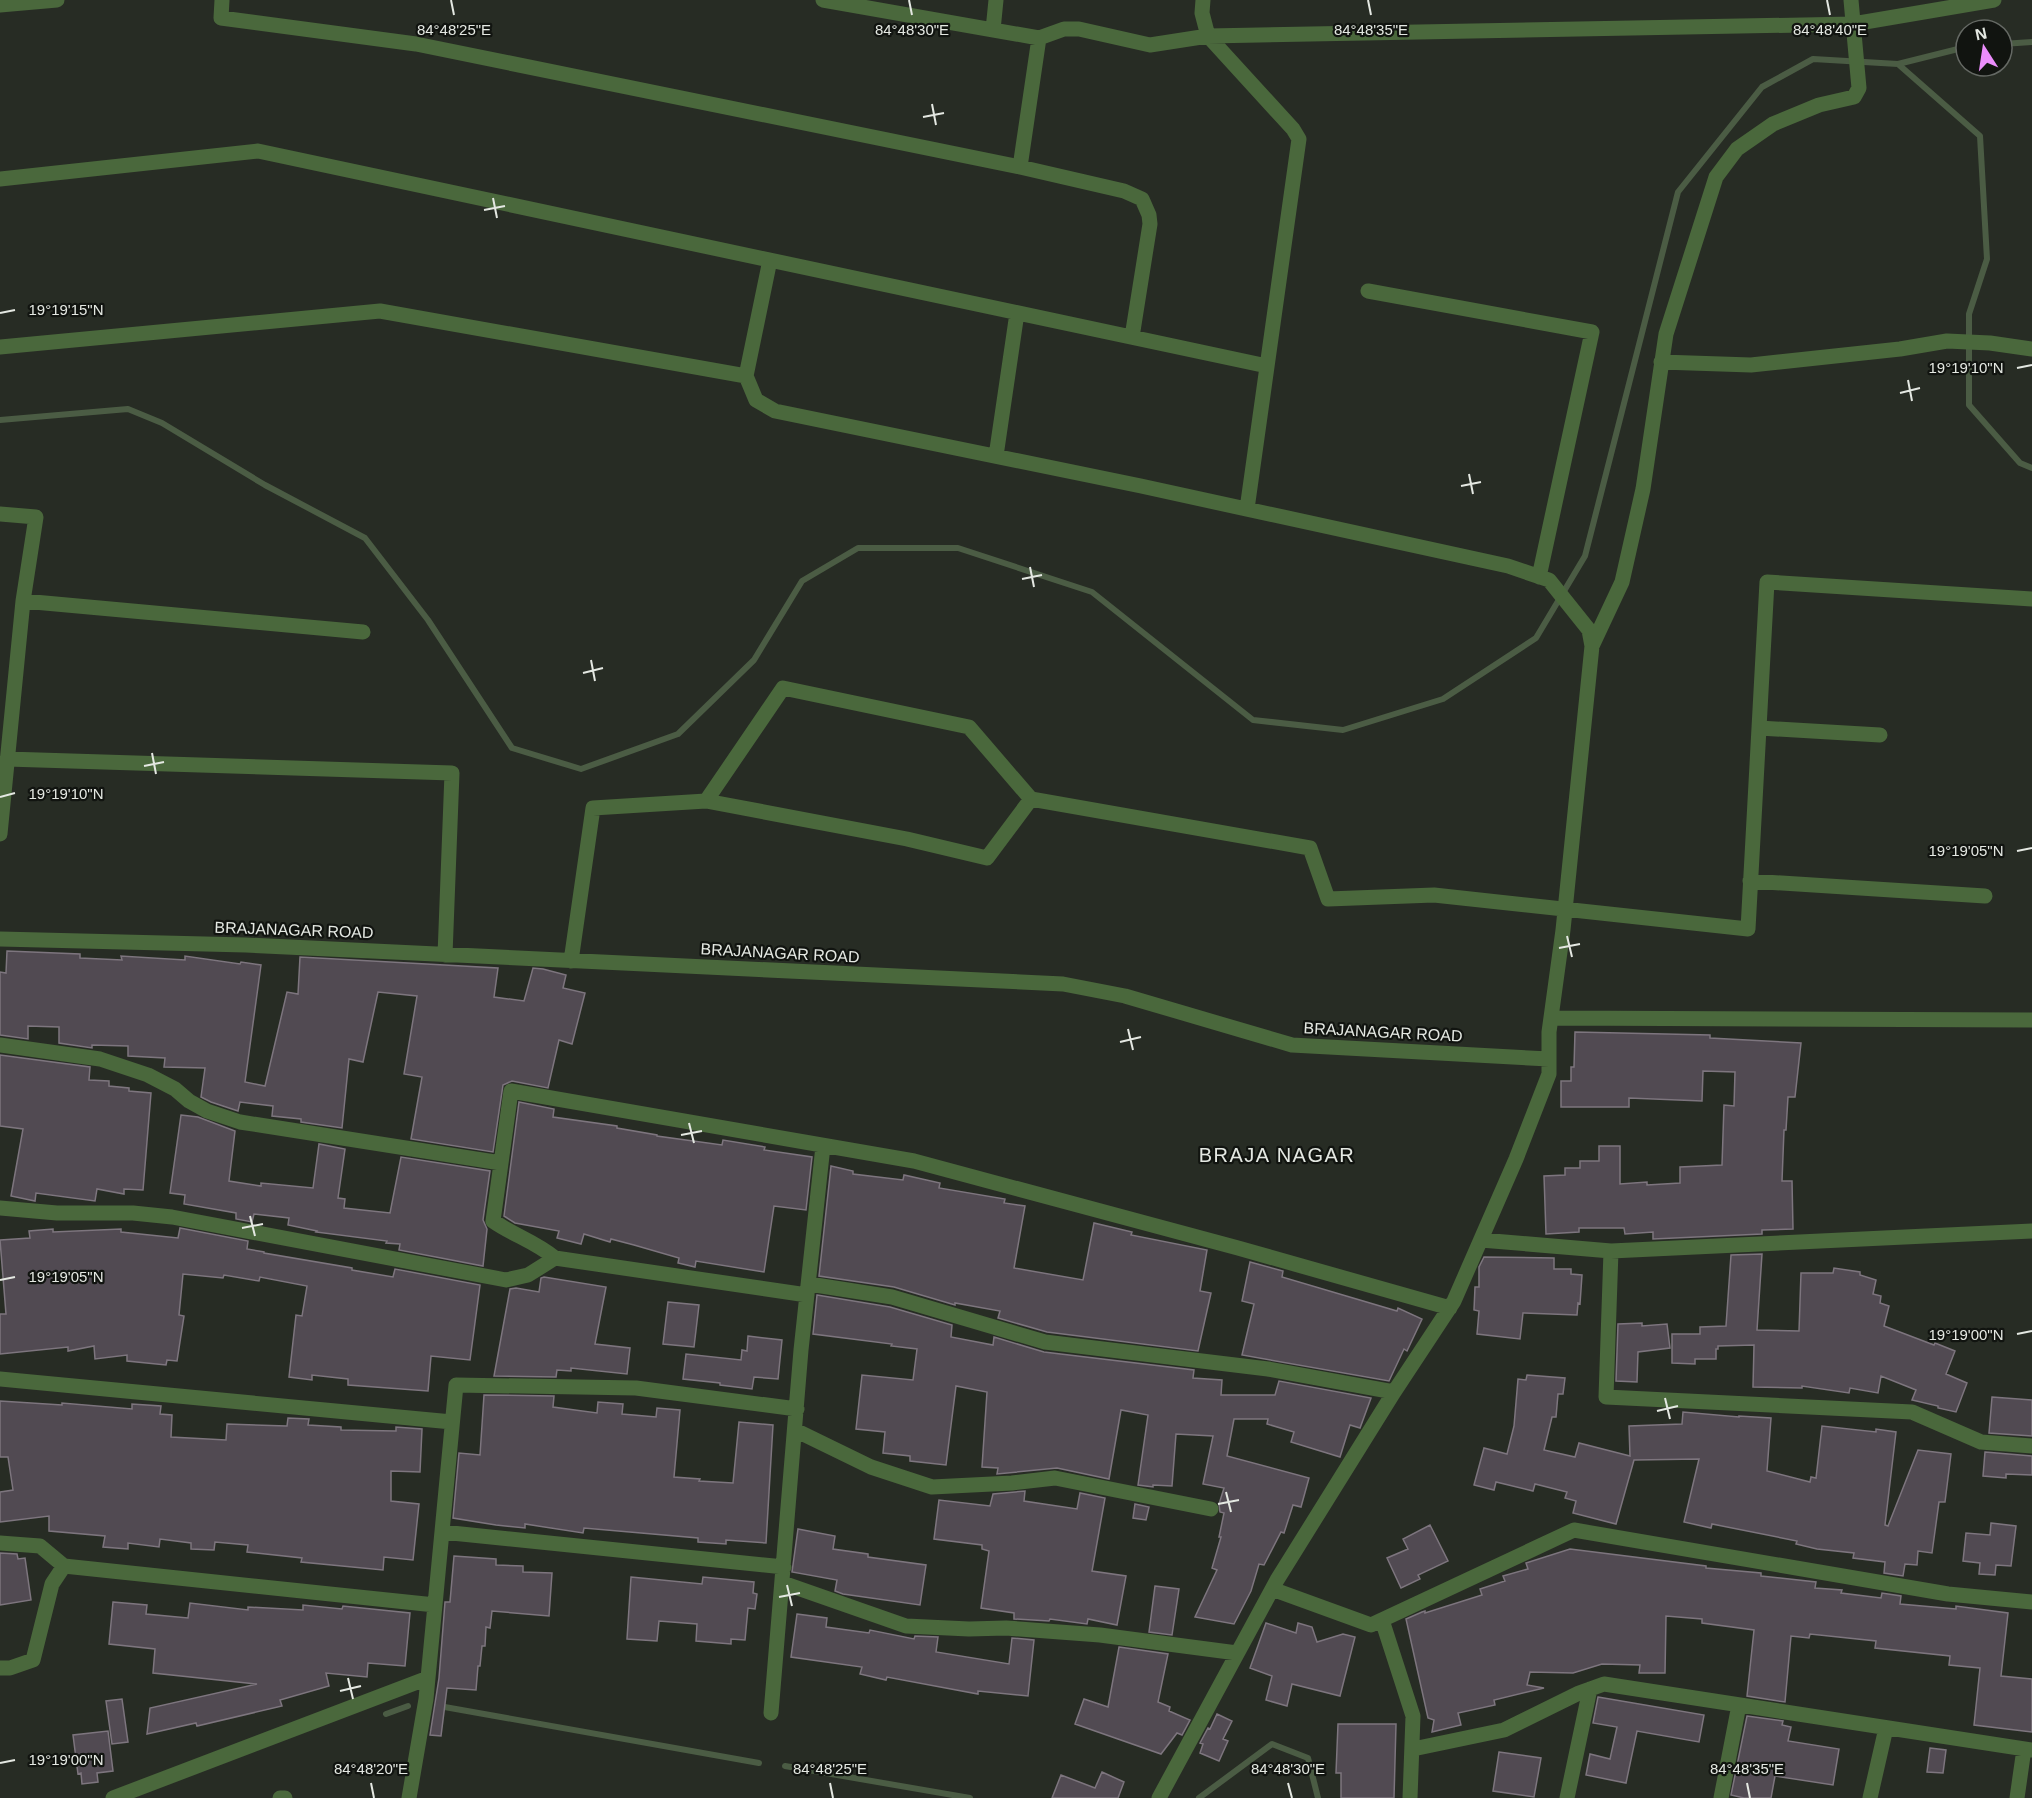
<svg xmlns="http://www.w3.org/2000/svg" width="2032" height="1798" viewBox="0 0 2032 1798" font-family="Helvetica,sans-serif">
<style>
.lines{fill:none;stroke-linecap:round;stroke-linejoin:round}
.stream{stroke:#4b5c44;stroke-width:6}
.building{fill:#514a52;stroke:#7d757e;stroke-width:1.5}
.minor{stroke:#4a683c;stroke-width:15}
.ticks{fill:none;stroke:#e4e8e2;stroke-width:2}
.labels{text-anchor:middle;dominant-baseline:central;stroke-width:4.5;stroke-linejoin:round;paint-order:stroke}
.street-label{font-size:16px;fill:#e4e8e2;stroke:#111410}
.quarter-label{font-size:20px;letter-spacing:1.5px;fill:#e4e8e2;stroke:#111410}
.ticks-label{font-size:15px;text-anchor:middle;fill:#e4e8e2;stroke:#111410;stroke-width:4.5;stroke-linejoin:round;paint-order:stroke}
</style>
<rect width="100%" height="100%" fill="#272c24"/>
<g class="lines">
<!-- stream -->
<path class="stream" d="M2002 44 2032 42
M1898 64 1966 47
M0 420 128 409 162 423 265 485 365 538 428 620 512 748 581 769 678 734 754 660 802 581 858 548H958L1092 592 1253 720 1343 730 1443 699 1536 638 1585 556 1678 192 1762 87 1813 59 1898 64 1980 136 1987 259 1969 314V405L2020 463 2032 468
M439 1706 759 1763
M386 1714 408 1706
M785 1766 970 1798
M1199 1798 1272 1744 1308 1758 1318 1798"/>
</g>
<!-- building -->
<path class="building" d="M7 951 80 954V958L122 960 121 956 185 960V956L240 964 241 962 261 965 245 1082 265 1086 287 992 298 994 300 957 498 968 494 997 524 1001 533 968 543 969 566 975 563 988 585 993 572 1044 559 1040 548 1088 512 1081 503 1085 493 1152 411 1139 422 1077 404 1074 417 996 378 992 363 1062 349 1059 342 1128 301 1122V1119L272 1116 273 1106 240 1102 238 1111 211 1102 201 1097 205 1068 164 1067 165 1058 128 1056V1046L92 1045V1048L59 1043V1027L28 1026V1039L0 1035V972L6 973Z
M1575 1032 1710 1035V1038L1801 1043 1795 1097H1788L1786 1130H1784L1782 1181H1792L1793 1229 1762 1230V1234L1653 1239V1232L1625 1234 1624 1228H1579V1232L1546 1234 1544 1176 1565 1175V1168H1580V1161H1599V1146H1620V1184L1647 1182V1185L1680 1183V1167L1722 1165 1724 1105 1734 1106 1735 1072 1703 1071 1702 1101 1629 1098V1107H1561V1081H1571V1067H1574Z
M0 1055 90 1067 89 1080 109 1081V1086L129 1088V1091L151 1093 143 1190 124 1189V1194L97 1189 95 1201 36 1193 35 1201 11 1196 23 1129 0 1126Z
M519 1102 554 1109 553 1117 617 1126V1128L657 1135V1136L722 1145 723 1140 765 1147 764 1150 812 1157 806 1210 774 1206 764 1272 696 1261 695 1267 678 1263 679 1258 634 1245 611 1239 610 1242 584 1234 581 1244 557 1238 559 1231 515 1223 504 1216Z
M181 1115 198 1117 235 1131 229 1181 261 1186V1183L313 1188 319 1144 345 1149 338 1198 345 1199 344 1208 390 1213 401 1157 490 1171 483 1220 487 1229 483 1266 399 1250 400 1244 386 1243 387 1241 316 1232 317 1231 288 1225 289 1218 254 1214 252 1222 236 1219V1213L184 1204 185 1195 170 1193Z
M831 1166 853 1171V1174L903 1180 904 1175 940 1183 939 1188 1005 1199 1004 1203 1025 1206 1014 1268 1083 1280 1094 1223 1132 1232 1131 1235 1207 1250 1200 1291 1211 1293 1198 1351 1047 1332 998 1318 1000 1311 955 1303V1305L894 1287 819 1276Z
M180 1228 248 1241 247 1249 264 1252V1253L352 1268V1270L393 1277 395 1269 480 1285 470 1360 431 1356 428 1391 348 1385V1379L312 1375V1380L289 1377 296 1315 302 1316 307 1286 260 1277 259 1281 224 1275 223 1278 183 1274 179 1315 184 1316 177 1361 167 1360 166 1365 127 1361V1355L95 1359 94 1346 68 1351V1347L0 1354V1314H6L0 1240 30 1238 29 1231 53 1229V1232L121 1229V1232L178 1238Z
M1762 1254 1757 1330 1799 1331 1801 1273H1833L1834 1268 1860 1272V1275L1876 1280 1873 1294 1881 1296 1880 1303 1889 1306 1884 1326 1934 1345 1935 1343 1955 1351 1946 1374 1967 1383 1956 1412 1938 1408V1406L1912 1400 1916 1390 1881 1376 1878 1393 1850 1388 1849 1393 1802 1386V1388L1753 1387 1754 1345 1718 1346V1349H1716V1359H1695V1364L1672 1363V1334H1700V1327L1726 1326 1731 1255Z
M1484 1257 1554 1258V1269H1571V1274L1582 1275 1580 1304 1578 1303 1577 1315 1523 1313 1520 1339 1477 1334 1479 1311 1474 1310 1475 1287H1479V1267Z
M1250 1262 1283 1271 1282 1277 1397 1311 1398 1308 1422 1319 1407 1351 1404 1349 1389 1381 1242 1355 1254 1304 1242 1301Z
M544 1277 606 1287 595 1344 630 1348 627 1374 571 1368V1371L557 1370 556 1377 494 1376 510 1289 516 1288 539 1292 541 1278Z
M817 1295 890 1307 952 1325 951 1337 993 1345 994 1337 1044 1352 1194 1370 1193 1378 1222 1380 1221 1395H1275L1279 1381 1371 1398 1360 1428 1350 1425 1340 1457 1291 1442 1294 1432 1267 1424 1268 1419H1234L1227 1456 1309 1478 1301 1507 1293 1505 1284 1533 1281 1532 1264 1565 1259 1564 1251 1591 1234 1624 1195 1617 1217 1570 1212 1568 1221 1537H1219L1224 1513 1220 1512 1219 1504 1224 1488 1203 1484 1213 1436 1176 1434 1172 1486 1153 1485V1487L1138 1485 1148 1415 1121 1410 1109 1479 1057 1468 997 1474 998 1468 982 1467 987 1392 956 1386 946 1465 910 1461V1456L883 1453 885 1432 856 1429 862 1375 913 1380 917 1349 891 1346 892 1344 813 1334Z
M668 1302 699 1305 694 1347 663 1344Z
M1642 1323V1326L1667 1324 1670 1348 1638 1352 1637 1382 1616 1381 1618 1324Z
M748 1336 782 1340 778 1379 754 1377 752 1389 720 1385V1383L683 1379 686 1354 741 1360 742 1350 747 1351Z
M1527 1375 1565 1378 1563 1394H1558L1556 1417H1552L1544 1450 1575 1457 1579 1443 1630 1456 1629 1426 1682 1424 1683 1412 1739 1417V1416L1771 1418 1767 1471 1810 1482 1811 1477 1816 1478 1822 1426 1876 1432V1429L1896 1432 1885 1525 1888 1526 1918 1450 1951 1454 1945 1502H1939L1932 1553 1918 1551 1917 1565 1905 1564 1903 1576 1884 1573 1885 1562 1853 1558 1854 1553 1817 1549 1796 1544 1797 1541 1712 1524 1711 1528 1684 1522 1699 1459 1634 1460 1616 1524 1573 1513 1576 1501 1565 1498 1567 1492 1535 1484 1533 1491 1496 1482 1494 1490 1474 1485 1484 1448 1507 1454 1514 1426 1518 1379 1526 1380Z
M484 1395 554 1396 553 1407 597 1413 598 1402 623 1404 622 1414 656 1417 657 1408 680 1410 674 1477 700 1479 699 1481 733 1483 739 1422 773 1425 766 1543 726 1540V1544L698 1542V1538L584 1528 583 1533 525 1524V1528L496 1525 453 1518 459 1453 480 1455Z
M1992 1397 2032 1400V1436L1989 1433Z
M0 1401 62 1405V1403L132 1409V1404L161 1406 160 1414 172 1415 171 1437 226 1440 227 1424 287 1426 288 1418 309 1419 308 1425 341 1427V1430L396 1431V1427L422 1429 420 1472 391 1471V1501L419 1504 413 1560 384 1557 383 1570 301 1562 302 1558 247 1552 248 1545 215 1542 214 1550 191 1549V1543L160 1539 159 1547 128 1543V1549L103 1547 105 1536 49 1531V1516L0 1522V1492L13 1490 8 1457H0Z
M1985 1452 2032 1456V1475L2006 1474V1478L1983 1476Z
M1025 1491 1024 1501 1077 1509 1080 1493 1105 1498 1092 1571 1126 1576 1117 1625 1088 1619 1087 1624 1050 1619 1049 1621 1014 1619V1613L981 1608 989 1551 982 1549V1545L934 1539 939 1500 990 1506 993 1494Z
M1135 1504 1149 1507 1146 1520 1133 1518Z
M1991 1523 2016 1526 2011 1566 1996 1565 1995 1575 1979 1574 1980 1563 1963 1561 1966 1533 1990 1535Z
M1430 1525 1448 1561 1418 1575 1420 1579 1401 1588 1387 1558 1408 1549 1403 1539Z
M798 1529 835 1536 833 1549 868 1554V1557L926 1565 920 1605 843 1594 835 1591 837 1580 792 1572Z
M1570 1549 1706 1566V1568L1761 1573V1576L1816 1582 1815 1588 1842 1590 1841 1593 1881 1598 1882 1593 1901 1596 1900 1604 1956 1609V1606L2008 1613 2001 1676 2032 1679V1732L1974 1725 1980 1668 1949 1665 1950 1656 1875 1648 1876 1641 1810 1634 1809 1638 1791 1636 1785 1702 1747 1696 1754 1630 1702 1623V1619L1666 1616 1665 1673H1639L1640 1665 1602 1664 1573 1673 1530 1672 1527 1685 1544 1688 1494 1700 1495 1705 1458 1713 1461 1725 1432 1732 1434 1720 1428 1718 1406 1619 1422 1612 1425 1611V1613L1482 1595 1480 1589 1505 1581 1503 1576 1528 1569 1526 1563Z
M0 1553 17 1554 18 1559 25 1558 31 1600 0 1605Z
M454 1556 496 1559V1565L523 1566V1572L552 1573 549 1616 492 1611 490 1628 486 1627 485 1646H482L480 1666H478L476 1690 447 1688 441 1736 430 1735 439 1678 445 1602H450Z
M631 1577 702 1584 703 1577 754 1582 753 1593 757 1594 755 1609 748 1608 745 1640 731 1639V1644L696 1641 697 1624 659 1621 657 1641 627 1639Z
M1155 1586 1179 1589 1172 1635 1149 1632Z
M113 1602 147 1605 146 1614 188 1618 190 1603 248 1610V1607L303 1610V1605L342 1609 343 1606 410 1613 405 1666 368 1663 367 1677 326 1673 329 1686 280 1700 282 1706 197 1726 196 1723 147 1734 150 1708 257 1684 153 1673 155 1649 109 1644Z
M797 1614 827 1618 826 1627 869 1633 870 1630 914 1639 915 1636 938 1637 936 1652 1009 1664 1012 1638 1034 1640 1028 1696 978 1691V1694L887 1677 886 1680 860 1674 862 1667 791 1657Z
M1266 1623 1296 1633 1298 1623 1312 1627 1317 1642 1343 1634 1355 1637 1340 1696 1292 1684 1287 1706 1266 1700 1272 1676 1250 1668Z
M1119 1647 1168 1654 1158 1702 1170 1707 1169 1711 1190 1720 1182 1735 1177 1733 1161 1754 1075 1724 1084 1699 1108 1707Z
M1598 1697 1704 1715 1699 1742 1637 1731 1626 1783 1586 1775 1590 1754 1610 1759 1617 1727 1593 1723Z
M122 1699 128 1742 112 1744 106 1701Z
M1217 1714 1232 1721 1223 1739 1228 1741 1219 1761 1200 1753 1203 1744 1200 1743 1208 1728 1210 1729Z
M1747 1716 1783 1721 1782 1725 1791 1727 1788 1741 1839 1749 1833 1785 1775 1776 1771 1798H1744L1731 1795Z
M1338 1724H1396L1394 1798H1341V1773H1336Z
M108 1731 113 1771 97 1773 98 1782 82 1784 81 1773 78 1774 73 1735Z
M1930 1748 1946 1750 1943 1773 1927 1772Z
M1499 1752 1541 1758 1534 1797 1493 1791Z
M1102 1772 1124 1782 1118 1798H1052L1061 1775 1095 1788Z"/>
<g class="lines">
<!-- minor -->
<path class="minor" d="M222 0 221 18 416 44 1020 167 1124 191 1142 199 1149 215 1150 224 1132 337
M823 0 1039 38 1064 29H1079L1150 45 1208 36 1853 24 1994 0
M1203 0 1202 13 1208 36 1293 129 1299 139 1247 509
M0 5 57 0
M993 30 996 0
M1020 167 1039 38
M0 179 258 151 1267 366
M770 260 746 376 756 400 775 411 1141 486 1508 566 1549 580 1589 630 1592 646
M1368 291 1592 332 1539 577
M0 347 380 311 746 376
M1661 362 1751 365 1900 349 1947 341 1990 343 2032 349
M996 456 1017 313
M0 514 36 517 23 601 0 834
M23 601 363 632
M1759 728 1880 735
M7 759 452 773 445 955
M706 801 783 688 969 727 1031 799 1310 848 1328 899 1434 895 1748 929 1767 582 2032 599
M1750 881 1985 896
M0 939 246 945 1063 984 1125 996 1292 1045 1549 1059
M571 961 593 808 706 801 907 839 987 858 1031 799
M1551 1018 2032 1020
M0 1045 100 1059 148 1075 175 1089 189 1101 207 1111 240 1122 501 1163
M0 1208 57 1213H133L172 1217 506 1280 528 1275 555 1258
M1481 1240 1611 1251 2032 1231
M1611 1251 1606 1397 1912 1412 1981 1442 2032 1446
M809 1284 892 1297 1045 1342 1268 1369 1394 1392
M807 1295 555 1258C536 1242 513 1235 493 1221L511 1091 914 1161 1238 1248 1450 1308
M0 1379 452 1422
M795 1430 871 1467 932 1487 1012 1483 1055 1478 1211 1509
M442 1532 784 1567
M0 1543 40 1546 64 1566 435 1605
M783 1583 906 1626 969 1629 1006 1628 1100 1635 1237 1653
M1272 1589 1371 1625 1574 1530 1948 1594 2032 1602
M1382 1620 1413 1716 1410 1798
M0 1668H10L33 1660 52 1584 64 1566
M771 1713 801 1350 823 1146
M1413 1749 1504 1730 1579 1693 1604 1684 2032 1750
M113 1798 428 1678
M280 1798H285
M409 1798 426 1699 456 1385 636 1388 797 1409
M1159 1798 1277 1580 1394 1392 1454 1301 1516 1159 1549 1074V1032L1563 930 1592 646 1622 582 1643 489 1666 334 1716 177 1737 149 1773 124 1819 105 1854 97 1859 88 1851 0
M1567 1798 1590 1689
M1721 1798 1739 1705
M1870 1798 1886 1728
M2017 1798 2024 1749"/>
</g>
<!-- ticks -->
<path class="ticks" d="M451 0 454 15M909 0 912 15M1368 0 1371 15M1827 0 1830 15M932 104 936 125M923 117 944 113M493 198 497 218M484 210 505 206M0 313 15 310M2017 368 2032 365M1908 380 1912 401M1900 393 1920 388M1469 474 1473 494M1461 486 1481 482M1030 567 1034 587M1022 579 1042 575M591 660 595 681M583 673 603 668M152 753 156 774M144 766 164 762M0 797 15 793M2017 851 2032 848M1567 936 1572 957M1559 948 1580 944M1128 1029 1133 1050M1120 1042 1141 1037M689 1123 694 1143M681 1135 702 1131M250 1216 255 1236M242 1228 263 1224M0 1280 15 1277M2017 1334 2032 1331M1665 1398 1670 1419M1657 1411 1678 1406M1226 1492 1231 1512M1218 1504 1239 1500M787 1585 792 1606M779 1597 800 1593M348 1678 353 1699M340 1691 361 1686M0 1763 15 1760M371 1783 374 1798M830 1783 833 1798M1288 1783 1292 1798M1747 1783 1750 1798"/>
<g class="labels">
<!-- street labels -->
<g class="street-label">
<text transform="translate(294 930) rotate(2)">BRAJANAGAR ROAD</text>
<text transform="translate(780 953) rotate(3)">BRAJANAGAR ROAD</text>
<text transform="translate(1383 1032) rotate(3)">BRAJANAGAR ROAD</text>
</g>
<!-- quarter labels -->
<g class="quarter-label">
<text x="1277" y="1155">BRAJA NAGAR</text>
</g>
</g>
<g class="ticks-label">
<text x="454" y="35">84°48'25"E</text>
<text x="912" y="35">84°48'30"E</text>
<text x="1371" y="35">84°48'35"E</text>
<text x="1830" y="35">84°48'40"E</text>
<text x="66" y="315">19°19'15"N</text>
<text x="1966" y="373">19°19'10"N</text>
<text x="66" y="799">19°19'10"N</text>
<text x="1966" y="856">19°19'05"N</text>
<text x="66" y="1282">19°19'05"N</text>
<text x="1966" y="1340">19°19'00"N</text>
<text x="66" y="1765">19°19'00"N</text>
<text x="371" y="1774">84°48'20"E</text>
<text x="830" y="1774">84°48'25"E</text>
<text x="1288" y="1774">84°48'30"E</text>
<text x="1747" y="1774">84°48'35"E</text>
</g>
<!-- north arrow -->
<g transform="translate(1984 48) rotate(348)"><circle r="28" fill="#111410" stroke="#656964" stroke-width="1.5"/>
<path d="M0-4.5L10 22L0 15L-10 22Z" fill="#eb8dfb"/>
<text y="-9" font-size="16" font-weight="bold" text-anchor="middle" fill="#e4e8e2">N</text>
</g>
</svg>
